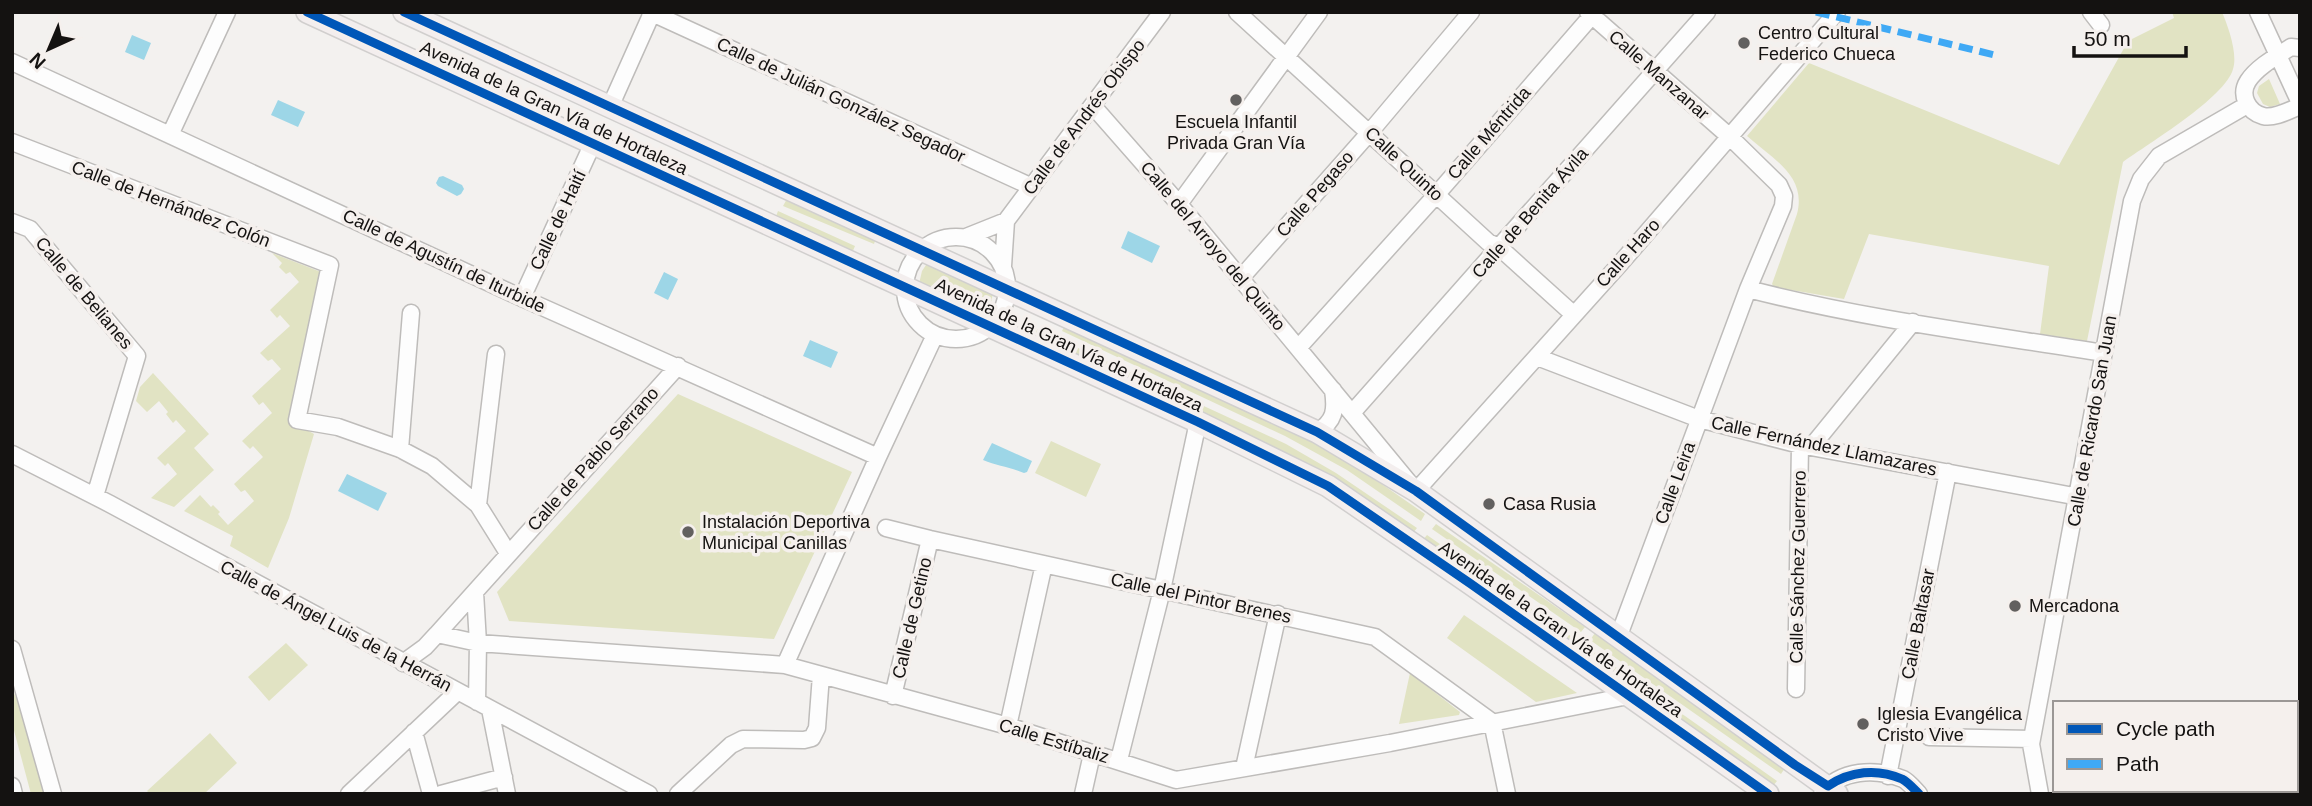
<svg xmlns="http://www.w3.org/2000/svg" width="2312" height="806" viewBox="0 0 2312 806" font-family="Helvetica,sans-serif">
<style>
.green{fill:#e1e3c3}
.water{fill:#9dd6e7}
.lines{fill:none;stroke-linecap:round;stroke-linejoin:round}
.minor-casing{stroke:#bebcba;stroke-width:19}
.major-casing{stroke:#d1cfce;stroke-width:24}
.minor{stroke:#fdfdfd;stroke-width:16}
.major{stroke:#f3eeee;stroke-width:21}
.quiet{stroke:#3fa9f5;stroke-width:7;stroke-dasharray:14 7;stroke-linecap:butt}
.cycleway-casing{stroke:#f5f0ed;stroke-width:13}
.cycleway{stroke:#0057b8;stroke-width:9}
.poi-dot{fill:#62605f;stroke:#f5f0ed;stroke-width:2.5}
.labels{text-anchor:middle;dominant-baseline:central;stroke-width:7;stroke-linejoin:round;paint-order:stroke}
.poi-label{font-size:18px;fill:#141211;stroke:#f5f0ed;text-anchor:start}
.street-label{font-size:18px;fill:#141211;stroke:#f5f0ed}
</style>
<rect width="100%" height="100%" fill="#f3f1ef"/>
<!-- green -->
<path class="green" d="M2172 12H2222C2228 26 2238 54 2233 69 2226 97 2148 144 2123 162L2087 341 2040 334 2049 266 1869 234 1844 299 1774 287 1772 284 1797 214C1807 176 1773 159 1747 136L1809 63 2059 165 2128 41 2174 18Z
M2269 79 2280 104 2270 107 2263 104 2257 93 2259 86Z
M788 197 876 238 874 244 783 206Z
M778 211 855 246 852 253 775 219Z
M272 253 321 272 293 422 314 434 289 518 268 568 230 546 233 536 184 511 200 495 211 507 213 505 220 512 218 514 228 525 254 501 245 490 241 492 234 484 263 457 253 446 250 449 242 441 272 413 263 402 259 405 252 396 281 369 272 359 268 361 260 353 290 326 280 315 277 318 270 310 299 282 290 272 286 274 279 267 282 263Z
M928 262 993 293 991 303 983 314 919 284 922 271Z
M1065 325 1308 437 1363 471 1425 514 1421 521 1347 470 1285 436 1062 331Z
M1037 329 1286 444 1336 473 1417 528 1413 533 1033 338Z
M153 373 209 434 194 448 214 470 174 507 151 498 177 474 168 463 165 466 157 458 186 431 176 420 173 423 166 414 168 412 159 401 147 412 136 401 140 387Z
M678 394 852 472 774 639 509 621 497 592Z
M1051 441 1101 464 1086 497 1035 473Z
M1436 524 1585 627 1581 632 1432 529Z
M1427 535 1575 639 1572 645 1422 541Z
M1464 615 1577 693 1536 702 1447 638Z
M1595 633 1785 768 1781 774 1590 640Z
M286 643 308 665 269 701 248 677Z
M1586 646 1777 781 1772 787 1582 653Z
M1410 673 1460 712 1459 715 1399 724Z
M12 689 24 715 45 794H31L12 723Z
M210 733 237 763 204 794H150L147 791Z"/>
<!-- water -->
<path class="water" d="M132 35 151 43 144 60 125 52Z
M278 100 305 112 298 127 271 115Z
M443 176 462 185 464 189 461 194 457 196 438 186 436 183 439 177Z
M1128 231 1160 246 1152 263 1121 248Z
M664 272 678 279 668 300 654 293Z
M810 340 838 352 831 368 803 356Z
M992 443 1032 461 1027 472 1024 473C1010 467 997 466 983 460Z
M347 474 387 493 378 511 338 491Z"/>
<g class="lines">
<!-- minor casing -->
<g class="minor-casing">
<path id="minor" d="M650 12 1032 187
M1237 12 1488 242 1500 248 1573 314
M1588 12 1730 137 1779 185 1784 196 1783 206 1748 289 1618 638
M2091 12 2101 25
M2258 12 2300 103
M2300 48 2291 47C2277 56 2257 67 2248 81 2239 95 2248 112 2263 116 2274 119 2290 110 2300 106
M12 62 522 298 878 457
M1093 106 1179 204 1416 491 1619 265 1837 12
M610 107 652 13
M170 135 227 12
M12 142 330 265 297 420 338 427 400 449 432 466 478 505 508 553
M1179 204 1319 12
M12 222 30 229 137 356 95 496
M905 288a51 51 0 1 1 102 0a51 51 0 1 1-102 0Z
M966 237 1006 221
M1003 266 1006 221 1162 12
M1240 279 1370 132 1471 12
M1748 289C1864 319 1985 334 2103 353
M522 298 593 143
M1299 347 1437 194 1595 12
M1537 357 1699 419 1800 445 2079 497
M1352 413 1707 12
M1317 432C1335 421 1336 410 1333 390
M1812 446 1913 322
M400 449 411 313
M12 454 110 504 649 794
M478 505 496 354
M886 528 930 539 1375 637 1492 722
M475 592 478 643 785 665 1008 726 1176 780 1390 743 1628 696
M437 634 678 366
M12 649 53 794
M403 663 425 647 437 634 478 643 477 702
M785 665 878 457 935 335
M1796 689 1800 445
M893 696 930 539
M490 709 507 794
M1492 722 1507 794
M1008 726 1044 564
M414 732 431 794
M1929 737 2032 739
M1119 760 1162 590 1198 422
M2296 762 2300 761
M1244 768 1278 614
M1888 776 1948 472
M12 786 14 794
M349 794 457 692
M441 794 504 777
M678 794 731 745 743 739 804 740 812 738 817 728 821 675
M1083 794 1092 754
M1822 794C1840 769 1876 768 1903 779 1909 782 1914 789 1919 794
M2040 794 2031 744 2132 201 2141 179 2159 156 2247 105
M2072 794 2093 790
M2127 794 2143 790"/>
</g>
<!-- major casing -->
<g class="major-casing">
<path id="major" d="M307 12 1198 422 1328 486 1471 584 1768 794
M404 12 1317 432 1416 491 1837 794"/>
</g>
<!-- minor -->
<use href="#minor" class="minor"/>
<!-- major -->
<use href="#major" class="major"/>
<!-- quiet -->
<path class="quiet" d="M1816 12 1999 56"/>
<!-- cycleway casing -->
<g class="cycleway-casing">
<path id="cycleway" d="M307 12 1198 422 1328 486 1471 584 1768 794
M404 12 1317 432 1416 491 1795 765 1828 786C1850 771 1877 768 1902 779 1908 782 1914 789 1919 794"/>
</g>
<!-- cycleway -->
<use href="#cycleway" class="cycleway"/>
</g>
<!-- markers -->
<g class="poi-dot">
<circle cx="1744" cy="43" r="7"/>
<circle cx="1236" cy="100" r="7"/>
<circle cx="1489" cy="504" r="7"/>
<circle cx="688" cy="532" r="7"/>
<circle cx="2015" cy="606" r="7"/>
<circle cx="1863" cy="724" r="7"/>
</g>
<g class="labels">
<!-- poi labels -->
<g class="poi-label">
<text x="1758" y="33">Centro Cultural<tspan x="1758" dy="21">Federico Chueca</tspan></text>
<text x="1236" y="122" text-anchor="middle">Escuela Infantil<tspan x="1236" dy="21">Privada Gran Vía</tspan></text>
<text x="1503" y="504">Casa Rusia</text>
<text x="702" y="522">Instalación Deportiva<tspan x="702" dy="21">Municipal Canillas</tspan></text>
<text x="2029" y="606">Mercadona</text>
<text x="1877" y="714">Iglesia Evangélica<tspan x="1877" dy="21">Cristo Vive</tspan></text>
</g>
<!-- street labels -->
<g class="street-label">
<text transform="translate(1659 75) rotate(41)">Calle Manzanar</text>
<text transform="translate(841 100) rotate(25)">Calle de Julián González Segador</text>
<text transform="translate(554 108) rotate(25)">Avenida de la Gran Vía de Hortaleza</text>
<text transform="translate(1084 117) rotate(-53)">Calle de Andrés Obispo</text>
<text transform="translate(1489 133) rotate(-49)">Calle Méntrida</text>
<text transform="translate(1404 164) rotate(43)">Calle Quinto</text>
<text transform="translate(1315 194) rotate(-49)">Calle Pegaso</text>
<text transform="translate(171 204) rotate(21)">Calle de Hernández Colón</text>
<text transform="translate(1530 213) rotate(-49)">Calle de Benita Ávila</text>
<text transform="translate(558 220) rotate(-65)">Calle de Haití</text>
<text transform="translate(1213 246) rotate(50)">Calle del Arroyo del Quinto</text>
<text transform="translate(1628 253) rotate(-48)">Calle Haro</text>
<text transform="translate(444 261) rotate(25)">Calle de Agustín de Iturbide</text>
<text transform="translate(84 293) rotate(50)">Calle de Belianes</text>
<text transform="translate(1069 345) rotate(25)">Avenida de la Gran Vía de Hortaleza</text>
<text transform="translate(2092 421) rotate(-80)">Calle de Ricardo San Juan</text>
<text transform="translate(1824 446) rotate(12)">Calle Fernández Llamazares</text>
<text transform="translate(593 459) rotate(-48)">Calle de Pablo Serrano</text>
<text transform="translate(1675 483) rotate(-70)">Calle Leira</text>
<text transform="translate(1798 567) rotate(-89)">Calle Sánchez Guerrero</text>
<text transform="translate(1201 598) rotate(12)">Calle del Pintor Brenes</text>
<text transform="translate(912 618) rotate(-77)">Calle de Getino</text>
<text transform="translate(1918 624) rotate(-79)">Calle Baltasar</text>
<text transform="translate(336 626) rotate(28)">Calle de Ángel Luis de la Herrán</text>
<text transform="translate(1561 629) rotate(35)">Avenida de la Gran Vía de Hortaleza</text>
<text transform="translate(1054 741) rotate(17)">Calle Estíbaliz</text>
</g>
</g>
<!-- border -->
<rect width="2312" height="806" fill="none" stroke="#141211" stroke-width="28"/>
<!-- legend -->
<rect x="2053" y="701" width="245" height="91" fill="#f5f0ed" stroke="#9b9795" stroke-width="2"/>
<rect x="2067" y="724" width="35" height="10" fill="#0057b8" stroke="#9b9795" stroke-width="2"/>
<text x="2116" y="736" font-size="21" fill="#141211">Cycle path</text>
<rect x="2067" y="759" width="35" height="10" fill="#3fa9f5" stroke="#9b9795" stroke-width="2"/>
<text x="2116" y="771" font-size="21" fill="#141211">Path</text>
<!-- north arrow -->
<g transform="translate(49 49) rotate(224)" stroke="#f5f0ed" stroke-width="5" paint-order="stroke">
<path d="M0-5L12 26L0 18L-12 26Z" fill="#141211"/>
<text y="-10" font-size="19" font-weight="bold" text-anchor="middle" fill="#141211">N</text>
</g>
<!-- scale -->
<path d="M2074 46v10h112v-10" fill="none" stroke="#141211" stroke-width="3.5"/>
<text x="2084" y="46" font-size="21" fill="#141211" stroke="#f5f0ed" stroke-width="5" paint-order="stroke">50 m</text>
</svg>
